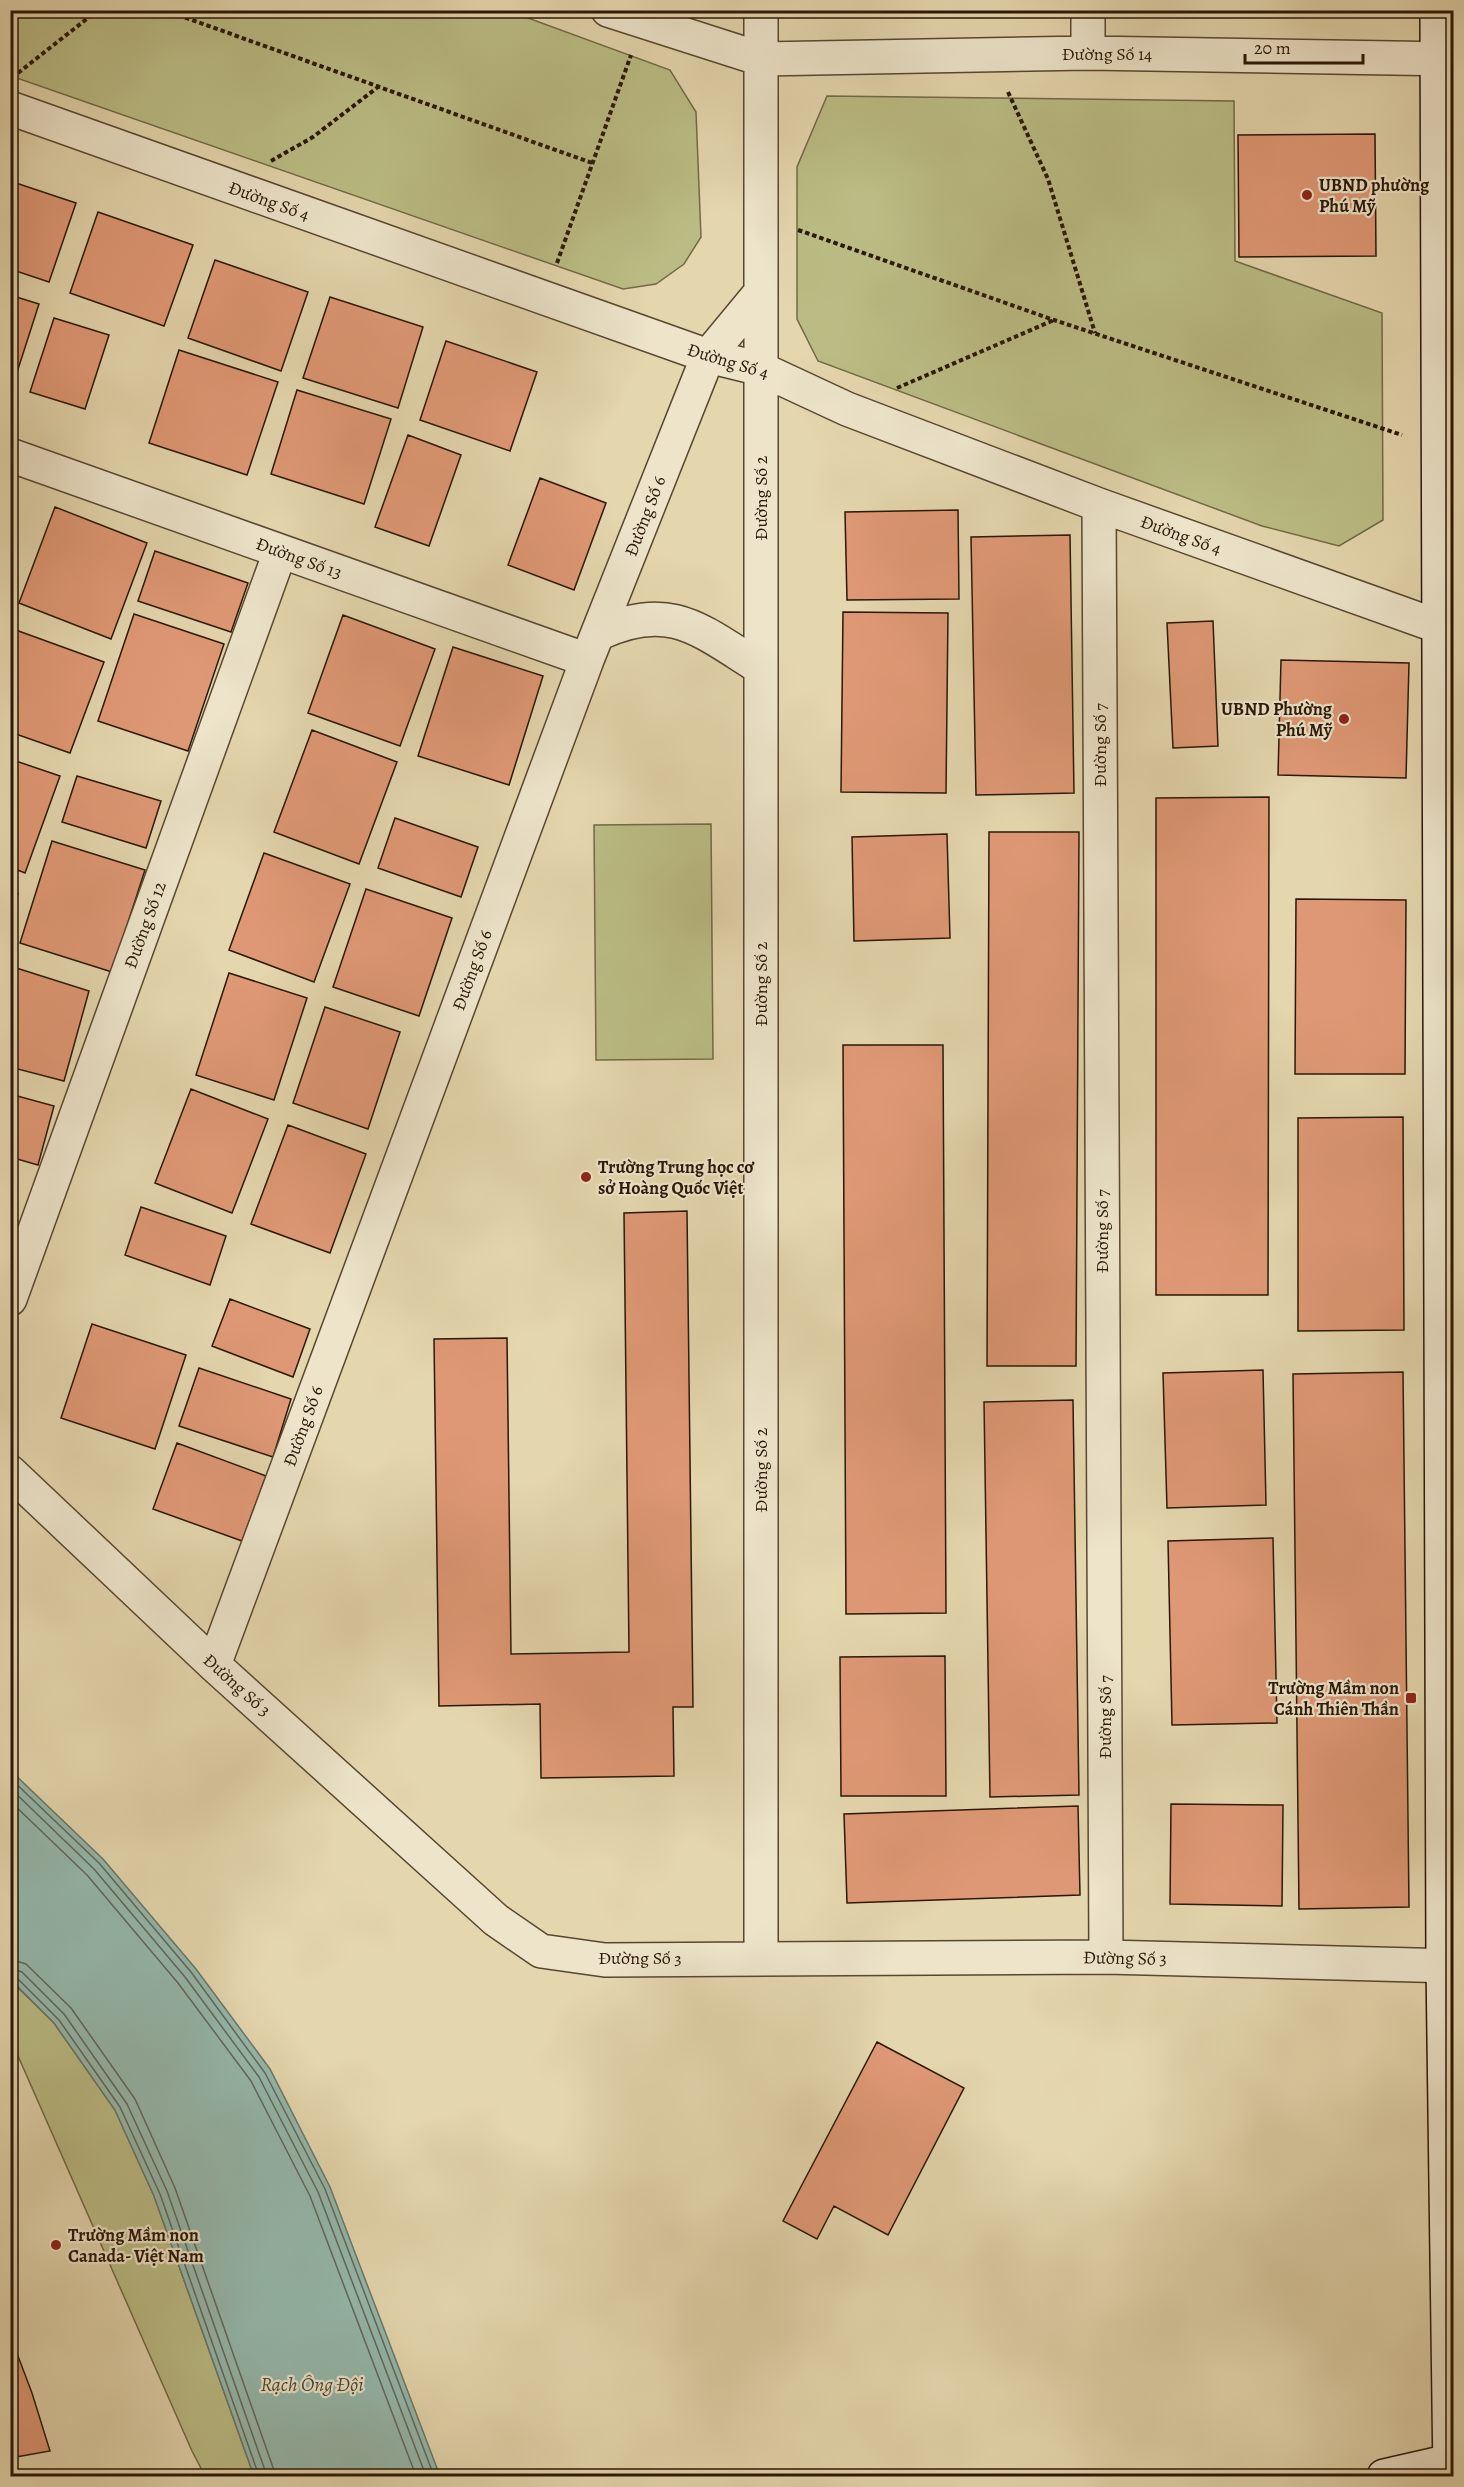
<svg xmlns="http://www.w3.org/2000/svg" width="1464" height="2487" viewBox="0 0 1464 2487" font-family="Alegreya,serif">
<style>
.green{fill:#bbbc85;stroke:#726a46;stroke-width:1.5}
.water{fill:#95b9ad;stroke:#6a786a;stroke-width:1.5}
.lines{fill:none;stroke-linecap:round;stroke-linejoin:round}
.shore{stroke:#60685a;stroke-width:1.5}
.building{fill:#df9875;stroke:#2a1706;stroke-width:1.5}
.minor-casing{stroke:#584730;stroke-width:36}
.secondary-casing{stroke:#2a1706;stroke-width:36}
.path{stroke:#2a1706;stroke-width:4;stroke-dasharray:4.5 3;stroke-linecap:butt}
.minor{stroke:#ede4ca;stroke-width:33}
.secondary{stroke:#ede4ca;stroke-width:33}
.poi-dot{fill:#8f2418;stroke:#ede4ca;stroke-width:2}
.labels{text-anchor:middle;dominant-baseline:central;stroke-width:4.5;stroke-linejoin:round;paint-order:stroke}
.street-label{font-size:18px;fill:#2a1706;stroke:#ede4ca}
.poi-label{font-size:18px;font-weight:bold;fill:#2a1706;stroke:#ede4ca;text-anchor:start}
.water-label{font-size:20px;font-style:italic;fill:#4a4838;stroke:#ede4ca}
</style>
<rect width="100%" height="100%" fill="#e4d6ad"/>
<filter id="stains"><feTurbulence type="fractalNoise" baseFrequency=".00333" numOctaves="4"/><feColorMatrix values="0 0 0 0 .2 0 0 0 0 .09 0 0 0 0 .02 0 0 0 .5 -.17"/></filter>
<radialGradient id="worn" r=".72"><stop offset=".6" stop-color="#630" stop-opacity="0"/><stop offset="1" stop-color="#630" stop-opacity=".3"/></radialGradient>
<!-- green -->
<path class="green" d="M11 10 509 11 670 70 696 112 701 237 684 264 656 284 623 289 11 76Z
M827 96 1234 101 1235 261 1382 313 1383 520 1339 546 1262 526 818 361 797 319V167Z
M711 824 713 1059 596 1060 594 825Z
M10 1980 54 2023 115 2110 154 2196 254 2476H205L192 2451 11 2040Z"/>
<!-- water -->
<path class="water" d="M10 1770 103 1859 196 1969 270 2069 330 2187 440 2476H254L154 2196 115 2110 54 2023 11 1980Z"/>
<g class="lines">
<!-- shore -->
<path class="shore" d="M10 1778 99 1863 191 1972 265 2073 325 2189 434 2476
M10 1788 94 1869 185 1977 259 2077 318 2192 426 2476
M10 1801 87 1875 178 1983 251 2081 310 2196 416 2476
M10 1959 26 1964 71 2008 135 2099 175 2188 276 2476
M10 1968 22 1972 64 2014 127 2104 167 2191 267 2476
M10 1976 17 1978 59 2020 120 2107 160 2194 259 2476"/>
</g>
<!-- building -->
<path class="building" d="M1375 134 1376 256 1239 257 1238 135Z
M10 181 76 203 49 282 10 269Z
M98 212 193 245 164 326 70 293Z
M215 260 308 292 281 371 188 338Z
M10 295 39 304 10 394Z
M330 297 423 327 398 408 303 378Z
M54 318 109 335 85 409 30 392Z
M446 341 537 372 510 451 420 420Z
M179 350 278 382 247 475 149 443Z
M297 390 391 419 364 504 271 474Z
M408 435 461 455 429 546 375 527Z
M540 478 606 503 574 590 508 565Z
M55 507 147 543 111 639 19 603Z
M958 510 959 599 847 600 845 512Z
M1070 535 1074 793 976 795 971 537Z
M155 551 248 583 231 632 138 601Z
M843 612 948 613 946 793 841 792Z
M134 614 224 644 188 751 98 721Z
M343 615 435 649 400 746 308 713Z
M1213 621 1218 746 1173 748 1167 623Z
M13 629 104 662 70 753 10 732Z
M453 647 543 676 509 785 418 756Z
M1281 660 1409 663 1406 778 1278 775Z
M312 730 397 762 359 864 274 832Z
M10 759 60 776 25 873 10 867Z
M77 776 161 801 146 848 62 822Z
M1269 797 1268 1295H1156V798Z
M395 818 478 847 461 897 378 868Z
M989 832H1079L1076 1366H987Z
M947 834 950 938 854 941 852 837Z
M52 841 145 870 112 972 20 943Z
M264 853 350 884 314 982 229 950Z
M366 889 452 918 419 1016 333 987Z
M10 892 18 894 10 914Z
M1296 899 1406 900 1405 1074H1295Z
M10 966 89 991 64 1081 10 1067Z
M229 973 307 998 274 1100 196 1075Z
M325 1007 400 1032 368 1129 293 1103Z
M843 1045H943L946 1613 846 1614Z
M191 1089 268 1119 232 1213 155 1183Z
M10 1094 54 1106 38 1165 10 1157Z
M1403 1117 1404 1330 1298 1331V1118Z
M288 1125 366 1154 330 1253 251 1224Z
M141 1207 226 1236 210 1285 125 1255Z
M687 1211 693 1707H673L674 1776 541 1778 540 1704 439 1706 434 1339 507 1338 511 1654 629 1652 624 1213Z
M230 1299 310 1329 293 1377 212 1346Z
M92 1324 186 1355 155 1449 61 1418Z
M199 1368 291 1399 273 1457 179 1426Z
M1263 1370 1266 1505 1167 1508 1163 1373Z
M1403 1372 1409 1907 1299 1909 1293 1374Z
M1073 1400 1079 1795 990 1797 984 1402Z
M177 1443 266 1476 242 1541 153 1509Z
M1273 1538 1277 1723 1172 1725 1168 1541Z
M945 1656 946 1796H841L840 1657Z
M1171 1804 1283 1805 1282 1906 1170 1904Z
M1078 1806 1080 1895 847 1903 844 1814Z
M877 2042 964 2088 888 2235 834 2206 817 2239 783 2221Z
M10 2335 32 2393 50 2451 10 2458Z"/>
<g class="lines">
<!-- minor casing -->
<g class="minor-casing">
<path id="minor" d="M608 10 761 59 1088 53 1454 59
M761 10V1958
M1088 53V10
M10 108 708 356 761 369 847 409 1099 505 1440 627
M10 455 587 660
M1099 505 1106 1957
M600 633C671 600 701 631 761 668
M10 1299 280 552
M10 1472 214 1665 496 1920 541 1951 605 1960 1106 1957 1454 1966
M214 1665 587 660 708 356 761 292"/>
</g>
<!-- secondary casing -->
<g class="secondary-casing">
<path id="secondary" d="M1437 10 1443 1965 1450 2476
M1384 2476 1454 2460"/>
</g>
<!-- path -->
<path class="path" d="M164 10 592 163
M18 73 98 10
M1008 92 1048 179 1095 333
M271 161 313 137 378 87
M798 230 1054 320 1402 435
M557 263 631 55
M897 388 1054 320"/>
<!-- minor -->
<use href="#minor" class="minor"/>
<!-- secondary -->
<use href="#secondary" class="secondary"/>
</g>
<!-- markers -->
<g class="poi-dot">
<circle cx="1307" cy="195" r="6"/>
<circle cx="1344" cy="719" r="6"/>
<circle cx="586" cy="1177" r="6"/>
<rect x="1405" y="1692" width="12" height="12" rx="3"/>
<circle cx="56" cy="2245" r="6"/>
</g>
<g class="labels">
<!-- street labels -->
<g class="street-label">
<text x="1107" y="54">Đường Số 14</text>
<text transform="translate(269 201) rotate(20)">Đường Số 4</text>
<text transform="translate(728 361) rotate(17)">Đường Số 4</text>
<text transform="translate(761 498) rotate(-90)">Đường Số 2</text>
<text transform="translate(645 516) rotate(-69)">Đường Số 6</text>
<text transform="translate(1181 535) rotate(20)">Đường Số 4</text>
<text transform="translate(299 558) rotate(20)">Đường Số 13</text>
<text transform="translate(1100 745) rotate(-90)">Đường Số 7</text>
<text transform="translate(145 925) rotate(-70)">Đường Số 12</text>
<text transform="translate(472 970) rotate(-70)">Đường Số 6</text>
<text transform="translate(761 984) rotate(-90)">Đường Số 2</text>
<text transform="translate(1102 1231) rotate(-90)">Đường Số 7</text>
<text transform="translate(303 1426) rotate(-70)">Đường Số 6</text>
<text transform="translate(761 1470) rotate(-90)">Đường Số 2</text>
<text transform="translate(237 1685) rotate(42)">Đường Số 3</text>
<text transform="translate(1105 1717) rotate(-90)">Đường Số 7</text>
<text x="640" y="1958">Đường Số 3</text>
<text transform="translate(1125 1958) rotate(1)">Đường Số 3</text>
</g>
<!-- poi labels -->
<g class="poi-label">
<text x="1319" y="185">UBND phường<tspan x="1319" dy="21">Phú Mỹ</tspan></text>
<text x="1332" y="709" text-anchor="end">UBND Phường<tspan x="1332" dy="21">Phú Mỹ</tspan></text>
<text x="598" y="1167">Trường Trung học cơ<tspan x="598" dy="21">sở Hoàng Quốc Việt</tspan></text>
<text x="1399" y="1688" text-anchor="end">Trường Mầm non<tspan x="1399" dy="21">Cánh Thiên Thần</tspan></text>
<text x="68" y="2235">Trường Mầm non<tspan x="68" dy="21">Canada- Việt Nam</tspan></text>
</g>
<!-- water labels -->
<g class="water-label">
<text x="312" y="2384">Rạch Ông Đội</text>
</g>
</g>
<!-- margin -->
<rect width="1464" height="2487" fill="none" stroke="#e4d6ad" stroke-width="36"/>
<rect x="12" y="12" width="1440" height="2463" fill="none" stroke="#2a1706" stroke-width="3"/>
<rect x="18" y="18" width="1428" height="2451" fill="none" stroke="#2a1706" stroke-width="1.5"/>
<!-- scale -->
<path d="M1245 54v9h118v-9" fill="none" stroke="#2a1706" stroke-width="3"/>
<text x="1254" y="54" font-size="18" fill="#2a1706" stroke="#ede4ca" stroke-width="4.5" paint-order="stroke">20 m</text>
<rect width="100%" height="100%" filter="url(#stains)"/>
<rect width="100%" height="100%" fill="url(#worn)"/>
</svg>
